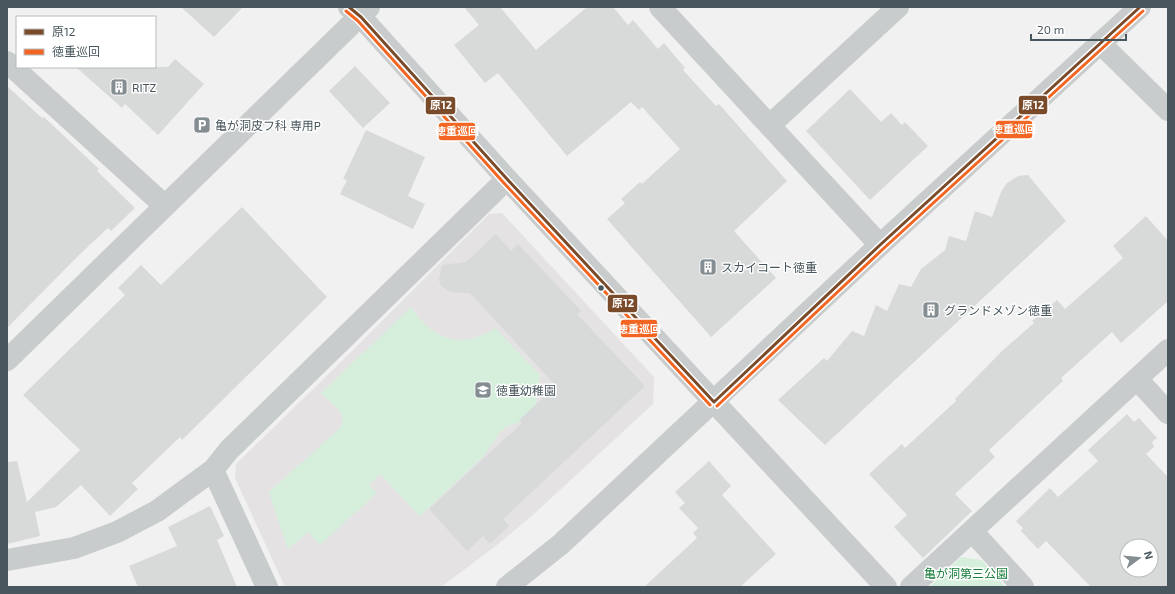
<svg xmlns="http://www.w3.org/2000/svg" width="1175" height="594" viewBox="0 0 1175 594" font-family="'Exo 2','Noto Sans JP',sans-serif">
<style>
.education{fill:#e4e2e3}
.green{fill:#d6efdc}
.building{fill:#d8d9d9;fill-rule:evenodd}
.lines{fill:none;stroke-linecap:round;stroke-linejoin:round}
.minor{stroke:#c8cccd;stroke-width:22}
.tertiary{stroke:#c8cccd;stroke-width:22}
.bus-1-casing{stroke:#fff;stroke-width:6}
.bus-2-casing{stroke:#fff;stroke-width:6}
.bus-1{stroke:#7a4b2a;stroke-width:3}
.bus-2{stroke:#f26522;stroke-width:3}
.bus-dot{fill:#48575d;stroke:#fff;stroke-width:1.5}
.labels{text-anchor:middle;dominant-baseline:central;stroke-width:3;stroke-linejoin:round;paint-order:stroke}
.poi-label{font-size:12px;fill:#48575d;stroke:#fff;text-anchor:start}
.park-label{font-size:12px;fill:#1a7e3c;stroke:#fff}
.line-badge{stroke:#fff;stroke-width:1.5}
.badge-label{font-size:11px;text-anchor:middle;font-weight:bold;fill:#fff}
</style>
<rect width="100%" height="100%" fill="#f2f1f1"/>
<!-- education -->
<path class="education" d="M502 213 654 377 653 404 534 514 497 545 441 587H285L235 478 236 464 341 362 489 214Z"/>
<!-- green -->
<path class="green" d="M411 307C432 340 462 350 495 328L540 375 535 409 522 421 506 427 499 433 483 457 420 516 380 474 369 485 377 493 320 545 308 532 288 549 269 492 339 429 343 421 341 412 321 393Z
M961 557 982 560 1005 587H929Z"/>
<!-- building -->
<path class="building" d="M181 7H243L214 37Z
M464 7H500L536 50 587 7H613L628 25 633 20 658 49 664 43 685 68 683 70 716 106 719 104 787 181 734 231 776 278 711 337 607 219 625 203 621 199 640 182 642 184 680 149 642 107 639 110 631 102 567 156 498 73 485 83 454 45 479 25Z
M175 59 204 84 158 135 125 104 122 108 76 67H168Z
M355 66 390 103 363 128 329 91Z
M7 86 42 118 44 117 99 169 97 171 135 208 111 231 108 228 79 255 7 328Z
M850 89 881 122 891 113 902 125 905 122 928 146 870 200 806 131Z
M366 130 425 157 408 196 425 204 413 229 340 194 347 180 343 179Z
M1028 175 1066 221 825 445 778 400 824 358 827 361 852 331 864 336 876 305 887 311 899 284 911 287 921 269 945 250 949 236 966 241 975 211 992 217 1001 192 1007 183 1018 176Z
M242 207 327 297 182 440 180 437 132 483 138 489 110 516 81 485 56 507 35 512 40 536 7 544V462L17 461 27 502 80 450 23 395 125 295 118 288 141 265 161 285Z
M1146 216 1168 241V301L1121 343 1112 332 1061 378 1063 381 989 450 995 457 955 494 972 511 923 558 894 527 907 515 869 474 902 444 905 448 956 401 955 399 1003 350 1034 323 1032 321 1057 300 1065 309 1123 258 1113 246Z
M496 234 511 251 518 244 581 311 577 314 645 386 503 519 509 526 490 544 483 536 467 551 429 509 522 423 519 420 556 386 470 293 451 292 441 286 439 280 442 265 466 262Z
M1127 414 1134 422 1139 418 1157 438 1152 442 1154 447 1146 454 1168 477V587H1091L1046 541 1038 549 1021 531 1023 528 1016 521 1050 488 1058 497 1098 461 1088 450ZM1127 546H1151V570H1127Z
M709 461 731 486 722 495 776 554 740 587H644L697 538 693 533 698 528 679 508 685 503 675 492Z
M210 506 224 536 217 540 237 587H138L129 566 177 546 168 527Z"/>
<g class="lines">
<!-- minor -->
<path class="minor" d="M660 7 880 245
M1100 43 1168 110
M7 62 165 206
M770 125 898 7
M7 360 369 7
M1137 379 1168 413
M714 402 886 587
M213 470 267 587
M972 531 1023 587
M7 560 74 548 117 532 157 511 213 470 229 450 507 179
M911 587 1168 350"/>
<!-- tertiary -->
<path class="tertiary" d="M349 7 361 17 507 179 714 402
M507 587 561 544 880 245 1140 7"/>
<!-- bus-1 casing -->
<g class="bus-1-casing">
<path id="bus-1" d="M349 7 361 17 507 179 714 402
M714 402 880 245 1140 7"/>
</g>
<!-- bus-2 casing -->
<g class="bus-2-casing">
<path id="bus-2" d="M346 11 358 21 503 182 710 405
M717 406 883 249 1143 11"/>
</g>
<!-- bus-1 -->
<use href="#bus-1" class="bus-1"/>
<!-- bus-2 -->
<use href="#bus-2" class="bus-2"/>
</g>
<!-- icons -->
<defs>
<g id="building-square" transform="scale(0.9)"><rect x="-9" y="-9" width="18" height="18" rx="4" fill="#848d91" stroke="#fff"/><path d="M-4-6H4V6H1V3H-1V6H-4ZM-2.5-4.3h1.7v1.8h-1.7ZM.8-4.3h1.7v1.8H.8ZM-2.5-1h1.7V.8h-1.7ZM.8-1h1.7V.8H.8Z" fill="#fff"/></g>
<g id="parking-square" transform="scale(0.9)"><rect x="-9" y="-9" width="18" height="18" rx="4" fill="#848d91" stroke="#fff"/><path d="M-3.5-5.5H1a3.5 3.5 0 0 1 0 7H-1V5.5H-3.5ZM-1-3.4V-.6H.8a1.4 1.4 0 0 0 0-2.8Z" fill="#fff"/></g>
<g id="school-square" transform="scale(0.9)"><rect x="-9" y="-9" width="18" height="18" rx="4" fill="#848d91" stroke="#fff"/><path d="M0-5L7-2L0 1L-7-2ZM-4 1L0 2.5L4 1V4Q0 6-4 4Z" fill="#fff"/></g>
</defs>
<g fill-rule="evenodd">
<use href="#building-square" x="119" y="87"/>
<use href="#parking-square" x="202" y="125"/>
<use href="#building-square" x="708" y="267"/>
<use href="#building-square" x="931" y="310"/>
<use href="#school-square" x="483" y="390"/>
</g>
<!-- markers -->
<circle class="bus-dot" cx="601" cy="288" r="3.5"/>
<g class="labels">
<!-- poi labels -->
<g class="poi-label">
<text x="132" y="87">RITZ</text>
<text x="215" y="125">亀が洞皮フ科 専用P</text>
<text x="721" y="267">スカイコート徳重</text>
<text x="944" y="310">グランドメゾン徳重</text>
<text x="496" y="390">徳重幼稚園</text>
</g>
<!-- park labels -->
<g class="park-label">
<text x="966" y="573">亀が洞第三公園</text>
</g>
</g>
<g class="line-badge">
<rect x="1018" y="95" width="30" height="20" rx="4" fill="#7a4b2a"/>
<rect x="425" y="96" width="31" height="19" rx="4" fill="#7a4b2a"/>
<rect x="995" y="120" width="38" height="19" rx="4" fill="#f26522"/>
<rect x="438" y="122" width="38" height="19" rx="4" fill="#f26522"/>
<rect x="607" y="294" width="31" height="19" rx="4" fill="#7a4b2a"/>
<rect x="620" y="319" width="38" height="19" rx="4" fill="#f26522"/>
</g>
<g class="badge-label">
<text x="1033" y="109">原12</text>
<text x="441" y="109">原12</text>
<text x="1014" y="133">徳重巡回</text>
<text x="457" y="135">徳重巡回</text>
<text x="623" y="307">原12</text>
<text x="639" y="333">徳重巡回</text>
</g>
<!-- border -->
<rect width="1175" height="594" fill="none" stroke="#48575d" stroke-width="16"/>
<!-- legend -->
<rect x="16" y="16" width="140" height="52" fill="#ffffff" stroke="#b6bcbe"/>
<rect x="24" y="29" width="20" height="6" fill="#7a4b2a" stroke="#b6bcbe"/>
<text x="52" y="36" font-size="12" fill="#48575d">原12</text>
<rect x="24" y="49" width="20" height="6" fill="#f26522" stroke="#b6bcbe"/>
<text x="52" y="56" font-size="12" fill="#48575d">徳重巡回</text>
<!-- north arrow -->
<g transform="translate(1139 558) rotate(74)"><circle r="19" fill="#ffffff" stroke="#b6bcbe"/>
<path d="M0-3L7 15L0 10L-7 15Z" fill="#848d91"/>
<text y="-6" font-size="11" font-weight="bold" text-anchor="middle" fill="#48575d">N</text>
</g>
<!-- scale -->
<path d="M1031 34v6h95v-6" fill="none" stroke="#48575d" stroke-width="2"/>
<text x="1037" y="34" font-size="12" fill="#48575d" stroke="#ffffff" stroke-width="3" paint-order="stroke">20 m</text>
</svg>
